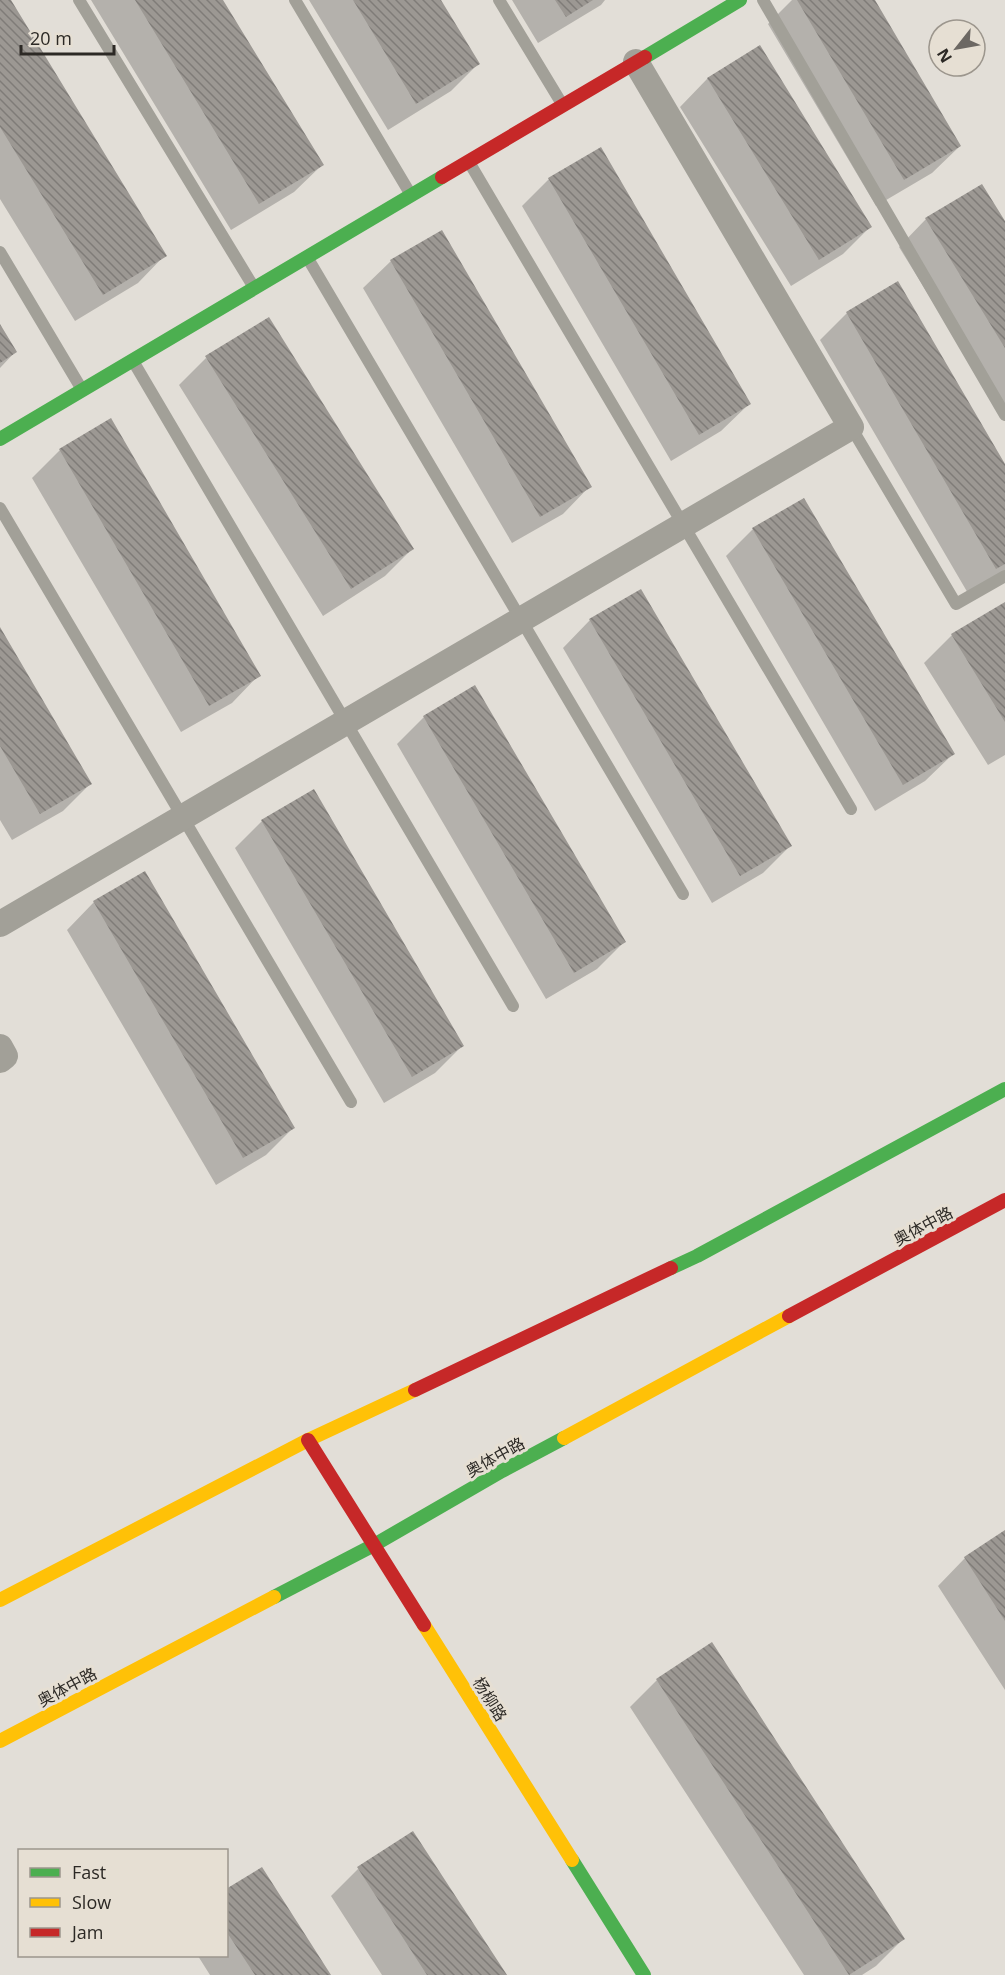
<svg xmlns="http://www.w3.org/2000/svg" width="1005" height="1975" viewBox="0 0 1005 1975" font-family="'Open Sans','Noto Sans SC',sans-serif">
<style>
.shadow{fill:#0003}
.building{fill:url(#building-back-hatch)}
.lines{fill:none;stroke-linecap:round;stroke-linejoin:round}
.lane{stroke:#a2a098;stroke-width:12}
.street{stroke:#a2a098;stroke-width:26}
.fast{stroke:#4caf50;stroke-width:14}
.slow{stroke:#ffc107;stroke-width:14}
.jam{stroke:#c62828;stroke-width:14}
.labels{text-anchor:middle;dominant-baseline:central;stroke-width:6;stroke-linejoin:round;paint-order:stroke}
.street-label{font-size:16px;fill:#2c2925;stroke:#e6dfd3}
</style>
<defs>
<pattern id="building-back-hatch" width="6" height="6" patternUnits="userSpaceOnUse" patternTransform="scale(1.5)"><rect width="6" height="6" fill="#9c9893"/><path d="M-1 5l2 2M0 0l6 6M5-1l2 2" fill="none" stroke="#7f7c78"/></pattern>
</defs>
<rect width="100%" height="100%" fill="#e2ded7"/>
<!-- shadow -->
<path class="shadow" d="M0 0H9L165 255 138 283 75 321 0 199Z
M91 0H221L322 165 294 192 231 230Z
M309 0H439L478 64 451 91 388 130Z
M512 0H605L601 5 538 43Z
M792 0H873L960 146 932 173 876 206 768 24Z
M759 47 870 227 843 254 791 286 680 107 707 79Z
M549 179 749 404 721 431 671 461 522 206Z
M926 219 1005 224V419L899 247Z
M441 232 590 486 563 514 512 543 363 288 391 261Z
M847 313 1005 467V574L969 595 820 340Z
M0 327 15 352 0 368Z
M206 358 412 549 385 576 323 616 179 385Z
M110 420 259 675 232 703 181 732 32 478 60 450Z
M753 529 953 754 925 781 875 811 726 556Z
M1005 603V755L988 765 924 663 952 635Z
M590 620 790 846 763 873 712 903 563 648Z
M0 630 90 784 63 811 12 840 0 820Z
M424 717 624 942 597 969 546 999 397 744Z
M262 821 462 1046 435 1073 384 1103 235 848Z
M94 902 294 1127 266 1155 216 1185 67 930Z
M1005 1532V1690L938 1586 965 1558Z
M657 1680 904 1938 876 1966 862 1975H804L630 1707Z
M358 1869 506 1975H382L331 1896Z
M226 1891 330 1975H210L198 1956H226Z"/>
<!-- building -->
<path class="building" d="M0 0H11L167 256 103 295 0 127Z
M135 0H223L324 165 259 204Z
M353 0H441L480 64 416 104Z
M555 0H593L566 17Z
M797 0H875L961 146 904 180Z
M760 45 872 227 819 260 707 78Z
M601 147 751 404 699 435 548 178Z
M982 184 1005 221V348L925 218Z
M442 230 592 487 540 517 390 260Z
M898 281 1005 464V564L996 569 846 312Z
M269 317 414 549 351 589 205 356Z
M0 324 17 352 0 363Z
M111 418 261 676 209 706 59 449Z
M804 498 955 754 903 785 752 528Z
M641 589 792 846 740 876 589 619Z
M1005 602V722L951 634Z
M0 627 92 784 40 814 0 746Z
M475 685 626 942 574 973 423 716Z
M314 789 464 1046 412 1077 261 820Z
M145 871 295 1128 243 1158 93 901Z
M1005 1530V1621L964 1557Z
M712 1642 905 1939 849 1975 656 1679Z
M413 1831 507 1975H427L357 1867Z
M262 1867 331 1975H255L226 1931V1889Z"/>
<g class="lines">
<!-- lane -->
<path class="lane" d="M79 0 253 286
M295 0 411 195
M499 0 562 104
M763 0 1005 415
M469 162 851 809
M0 252 81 388
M307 257 683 894
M133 361 513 1006
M851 427 956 604 1005 576
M0 508 351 1102"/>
<!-- street -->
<path class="street" d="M0 924 851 427 636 62
M0 1047 5 1056 0 1060"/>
<!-- fast -->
<path class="fast" d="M645 57 740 0
M0 439 442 177
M671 1268 697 1256 1005 1089
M274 1597 374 1545 502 1471 564 1438
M572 1860 644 1975"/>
<!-- slow -->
<path class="slow" d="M564 1438 789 1316
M0 1600 308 1440 415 1390
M424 1625 572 1860
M0 1741 274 1597"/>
<!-- jam -->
<path class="jam" d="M442 177 645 57
M789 1316 1005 1200
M415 1390 671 1268
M308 1440 424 1625"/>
</g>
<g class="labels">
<!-- street labels -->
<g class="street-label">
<text transform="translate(923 1226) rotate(-28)">奥体中路</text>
<text transform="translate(495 1457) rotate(-29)">奥体中路</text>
<text transform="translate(67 1687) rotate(-28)">奥体中路</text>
<text transform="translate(490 1699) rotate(58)">杨柳路</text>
</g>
</g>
<!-- legend -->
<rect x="18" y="1849" width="210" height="108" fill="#e6dfd3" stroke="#9c968d" stroke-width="1.5"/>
<rect x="30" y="1868" width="30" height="9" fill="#4caf50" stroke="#9c968d" stroke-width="1.5"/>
<text x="72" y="1879" font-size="18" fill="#2c2925">Fast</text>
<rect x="30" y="1898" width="30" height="9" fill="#ffc107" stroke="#9c968d" stroke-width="1.5"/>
<text x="72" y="1909" font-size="18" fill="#2c2925">Slow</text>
<rect x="30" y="1928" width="30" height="9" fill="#c62828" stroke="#9c968d" stroke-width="1.5"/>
<text x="72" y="1939" font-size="18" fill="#2c2925">Jam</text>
<!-- north arrow -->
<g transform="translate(957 48) rotate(239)"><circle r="28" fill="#e6dfd3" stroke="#9c968d" stroke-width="1.5"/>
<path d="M0-4.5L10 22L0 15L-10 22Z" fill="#6c6863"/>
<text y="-9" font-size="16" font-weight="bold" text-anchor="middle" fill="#2c2925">N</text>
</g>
<!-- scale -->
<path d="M21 45v9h93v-9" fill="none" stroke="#2c2925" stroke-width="3"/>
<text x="30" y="45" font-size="18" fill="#2c2925" stroke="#e6dfd3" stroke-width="4.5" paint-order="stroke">20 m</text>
</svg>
